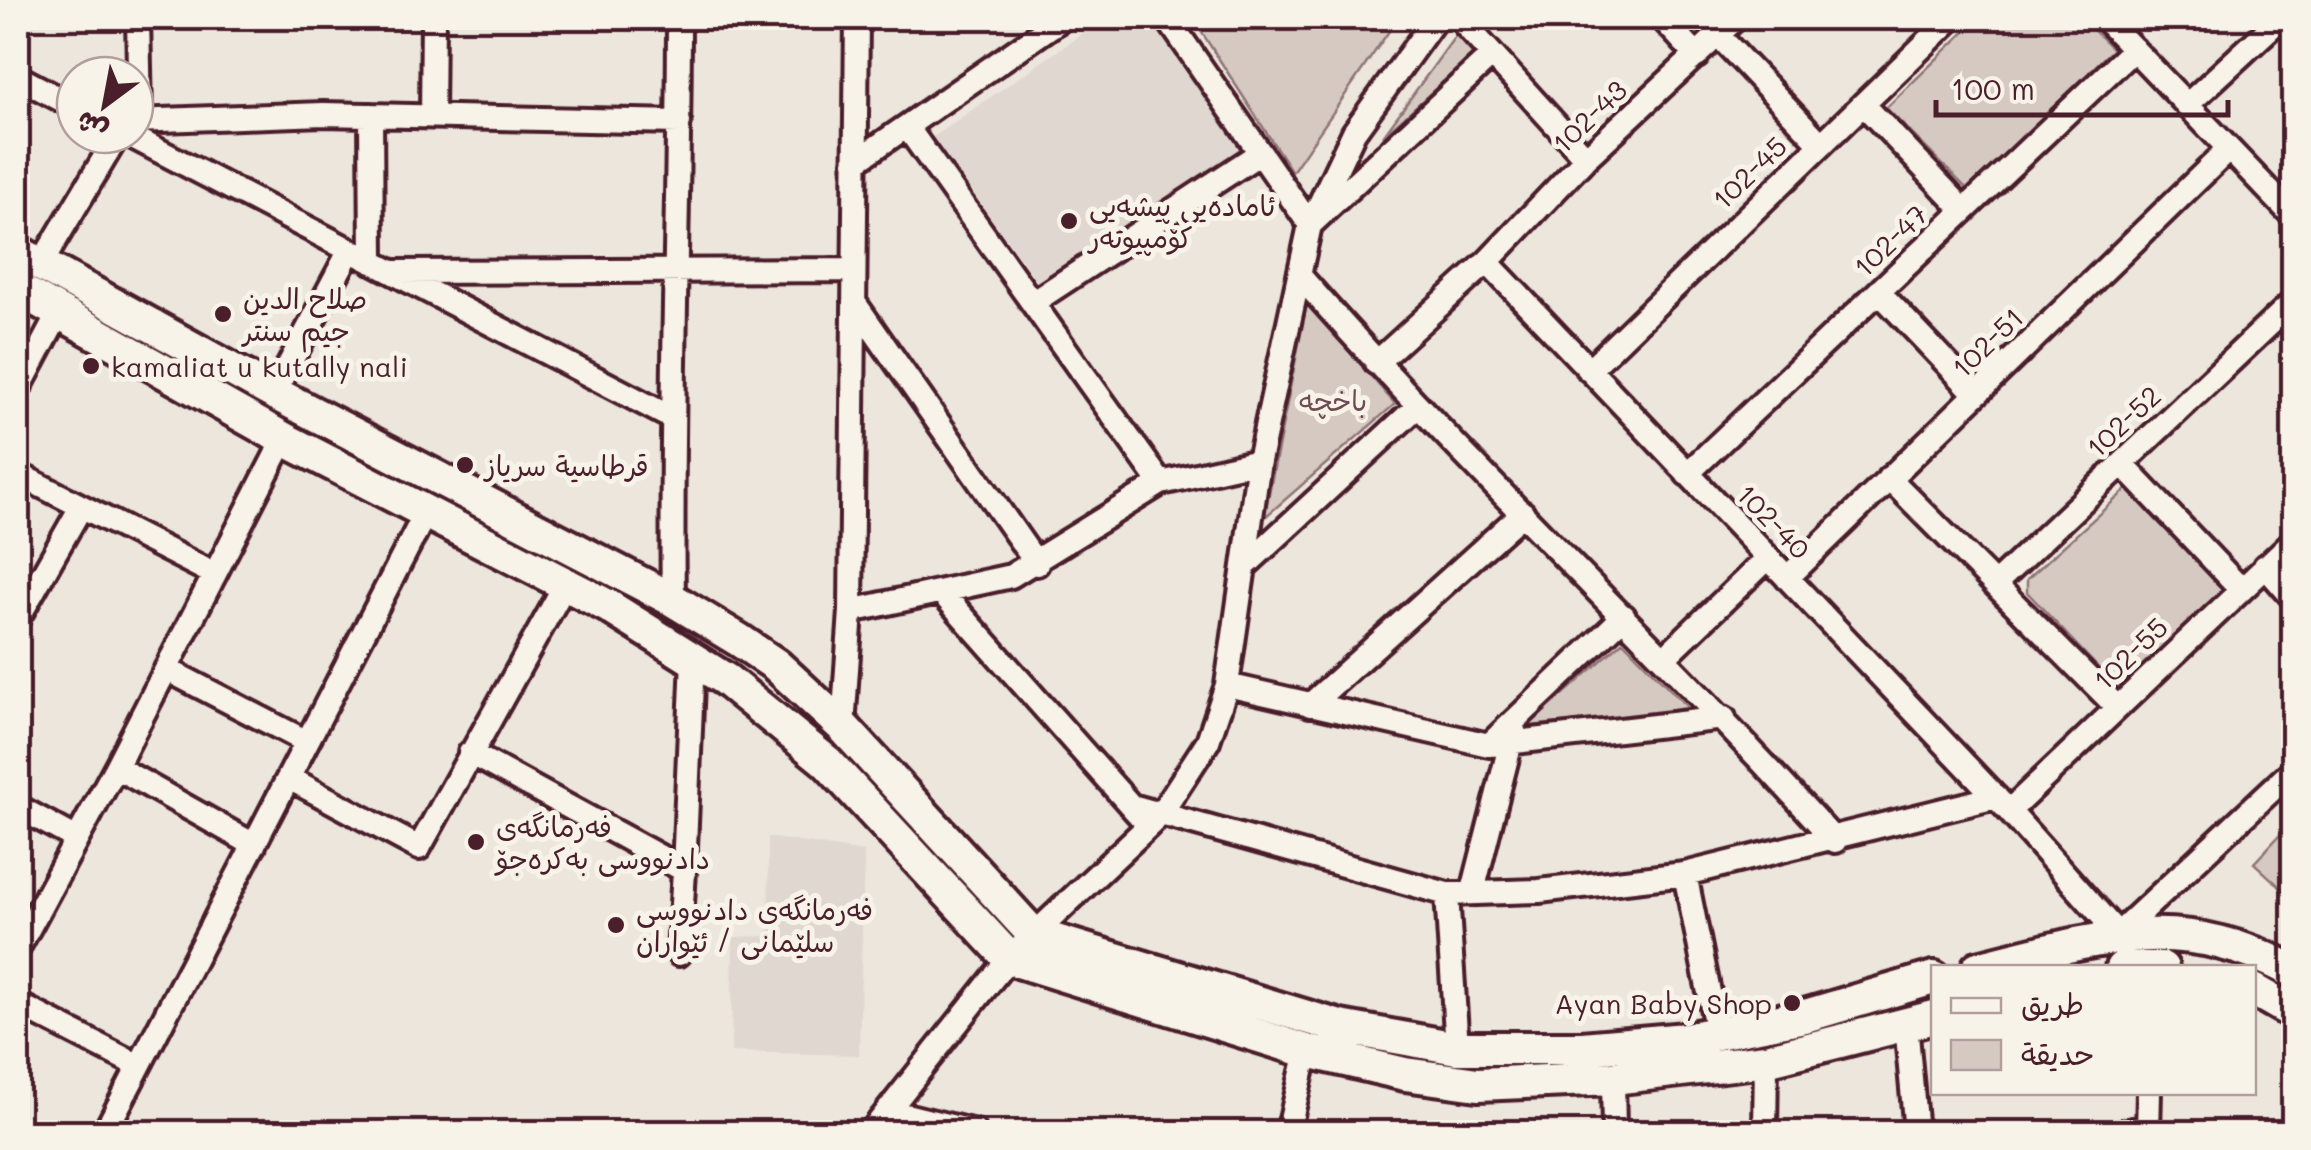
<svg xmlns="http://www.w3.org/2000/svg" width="2311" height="1150" viewBox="0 0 2311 1150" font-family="Mali,'Playpen Sans Arabic',sans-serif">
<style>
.built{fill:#e0d7d0}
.green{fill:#d5c9c2;stroke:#907476;stroke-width:2.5}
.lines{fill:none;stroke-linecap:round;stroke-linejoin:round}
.street-casing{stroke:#4a1f2b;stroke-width:30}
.secondary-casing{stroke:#4a1f2b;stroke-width:40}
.street{stroke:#f7f3e8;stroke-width:22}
.secondary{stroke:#f7f3e8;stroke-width:32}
.poi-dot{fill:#4a1f2b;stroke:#f7f3e8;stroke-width:4}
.labels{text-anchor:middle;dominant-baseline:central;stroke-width:10;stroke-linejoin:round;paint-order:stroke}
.street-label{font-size:28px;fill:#4a1f2b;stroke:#f7f3e8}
.poi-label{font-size:28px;fill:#4a1f2b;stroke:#f7f3e8;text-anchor:start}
.park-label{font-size:28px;fill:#6d4a51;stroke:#f7f3e8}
</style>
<rect width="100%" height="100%" fill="#ece6dd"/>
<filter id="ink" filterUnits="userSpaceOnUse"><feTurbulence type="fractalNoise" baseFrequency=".01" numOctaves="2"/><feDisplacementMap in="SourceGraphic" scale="20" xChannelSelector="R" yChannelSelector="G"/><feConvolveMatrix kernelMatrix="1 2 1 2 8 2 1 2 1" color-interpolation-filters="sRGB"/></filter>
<g filter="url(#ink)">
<!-- built -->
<path class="built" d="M1105 18H1149L1244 153 1043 290 933 137Z
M768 837 864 852 859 1055 731 1052 733 937 769 936Z"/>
<!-- green -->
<path class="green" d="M1207 18H1398L1292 172 1197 25Z
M1979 18H2081L2113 49 1968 190 1886 108Z
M1456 35 1474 54 1383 136Z
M1307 303 1395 404 1264 518Z
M2128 488 2226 588 2119 690 2027 592V579Z
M1623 641 1691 711 1528 726Z
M2293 821V899L2254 863Z"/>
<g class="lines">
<!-- street casing -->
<g class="street-casing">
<path id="street" d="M138 18 140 117
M1167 18 1310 225 1492 55
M1459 18 1586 158
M1662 18 1697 56
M2104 18 2294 217
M1718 35 1821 144
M18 77 75 107
M1863 104 1964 210
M2187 105 2281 18
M371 115 372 262
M432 116 433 18
M135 121 323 114 679 122
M907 127 1161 483
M129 135 670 417
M855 162 1063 18
M1487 262 1586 158 1736 18
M41 264 118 135
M395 272 853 270
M1299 275C1470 470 1661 648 1835 841
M1879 292 1976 394
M1035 301 1260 153
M854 302 1037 564
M1376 363 1487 262 2009 811 2118 934 2294 769
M1589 370 1952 18
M18 390 60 311
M274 393 350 250
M2122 464 2241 589
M18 474 214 574
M1687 474 2134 49
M1889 478 2117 707
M1247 564 1418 406
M2265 566 2294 599
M1787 578 2229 149
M1995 584 2294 301
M943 594 1140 816
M673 600C670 406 679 212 679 18
M851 611 1011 576 1161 483 1259 461
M18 618 81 507
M1665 657 1768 558
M166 669 307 742
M1227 685 1489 745 1724 718
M1310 705 1523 513
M843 727 851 611 857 18
M1489 745 1624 616
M470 753 684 870 693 659
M116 767 254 845
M289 778 419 848 566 583
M1132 806 1447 894 1539 891 1685 874 1996 797
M18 807 77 839
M2009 811 2294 540
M1685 874 1717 1032
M1473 891 1514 730
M1447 894 1457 1048
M18 948 116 767 284 439
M679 954 684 870
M18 1004 139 1066
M1906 1024 1916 1132
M1613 1078 1614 1132
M889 1111 975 1132
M105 1132 426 512
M871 1132 1009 958 1160 815 1208 741 1227 685 1259 461 1310 225 1354 132 1436 18
M1288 1132 1307 1051
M1765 1132 1766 1060
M2123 1132 2148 1127
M2148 1132 2149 1092"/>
</g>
<!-- secondary casing -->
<g class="secondary-casing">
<path id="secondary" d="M18 252 274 393 673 600 739 640 776 665 843 727 1033 934 1340 1027 1457 1048H1582L1686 1039 1805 1016 1934 978
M18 289 284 439 608 606 726 680 827 762 1009 958 1307 1051 1405 1074 1478 1084 1613 1078 1766 1060 1934 1017
M1978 968C2095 939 2179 909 2294 972
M2122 968H2162
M2254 990 2294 1013"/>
</g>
<!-- street -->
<use href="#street" class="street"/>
<!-- secondary -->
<use href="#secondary" class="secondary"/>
</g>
</g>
<!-- markers -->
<g class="poi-dot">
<circle cx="1069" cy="221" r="10"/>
<circle cx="223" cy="314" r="10"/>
<circle cx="91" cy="366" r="10"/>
<circle cx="465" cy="465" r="10"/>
<circle cx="476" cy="842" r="10"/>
<circle cx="616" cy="925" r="10"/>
<circle cx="1792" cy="1003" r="10"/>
</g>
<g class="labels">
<!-- street labels -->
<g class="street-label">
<text transform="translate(1589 116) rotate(-44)">102-43</text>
<text transform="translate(1749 172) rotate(-44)">102-45</text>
<text transform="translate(1890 240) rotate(-44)">102-47</text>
<text transform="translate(1987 342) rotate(-44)">102-51</text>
<text transform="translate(2123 421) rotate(-43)">102-52</text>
<text transform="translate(1774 521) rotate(46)">102-40</text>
<text transform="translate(2130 653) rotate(-44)">102-55</text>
</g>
<!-- poi labels -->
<g class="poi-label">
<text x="1089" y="205">ئامادەیی پیشەیی<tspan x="1089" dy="32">کۆمپیوتەر</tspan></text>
<text x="243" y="298">صلاح الدين<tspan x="243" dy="32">جيم سنتر</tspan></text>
<text x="111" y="366">kamaliat u kutally nali</text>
<text x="485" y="465">قرطاسية سرياز</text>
<text x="496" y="826">فەرمانگەی<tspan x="496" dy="32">دادنووسی بەکرەجۆ</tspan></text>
<text x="636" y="909">فەرمانگەی دادنووسی<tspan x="636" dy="32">سلێمانی / ئێواران</tspan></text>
<text x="1772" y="1003" text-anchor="end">Ayan Baby Shop</text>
</g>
<!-- park labels -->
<g class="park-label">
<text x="1333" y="400">باخچە</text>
</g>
</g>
<!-- margin -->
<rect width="2311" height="1150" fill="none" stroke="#f7f3e8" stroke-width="60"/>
<rect x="30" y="30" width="2251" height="1090" fill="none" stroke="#4a1f2b" stroke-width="4" filter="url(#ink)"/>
<!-- legend -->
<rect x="1931" y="965" width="325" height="130" fill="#f7f3e8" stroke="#b29e9c" stroke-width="2.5"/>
<rect x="1951" y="998" width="50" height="15" fill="#f7f3e8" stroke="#b29e9c" stroke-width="2.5"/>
<text x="2021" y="1015" font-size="30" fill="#4a1f2b">طريق</text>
<rect x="1951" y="1040" width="50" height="30" fill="#d5c9c2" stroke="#b29e9c" stroke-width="2.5"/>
<text x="2021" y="1065" font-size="30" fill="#4a1f2b">حديقة</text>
<!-- north arrow -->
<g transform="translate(105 105) rotate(212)"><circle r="48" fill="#f7f3e8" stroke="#b29e9c" stroke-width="2.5"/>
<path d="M0-8L18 38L0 25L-18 38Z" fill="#4a1f2b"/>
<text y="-15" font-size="28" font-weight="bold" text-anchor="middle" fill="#4a1f2b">ش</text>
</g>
<!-- scale -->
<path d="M1936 100v15h292v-15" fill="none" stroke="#4a1f2b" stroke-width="5"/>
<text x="1951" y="100" font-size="30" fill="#4a1f2b" stroke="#f7f3e8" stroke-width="8" paint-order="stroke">100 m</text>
</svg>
